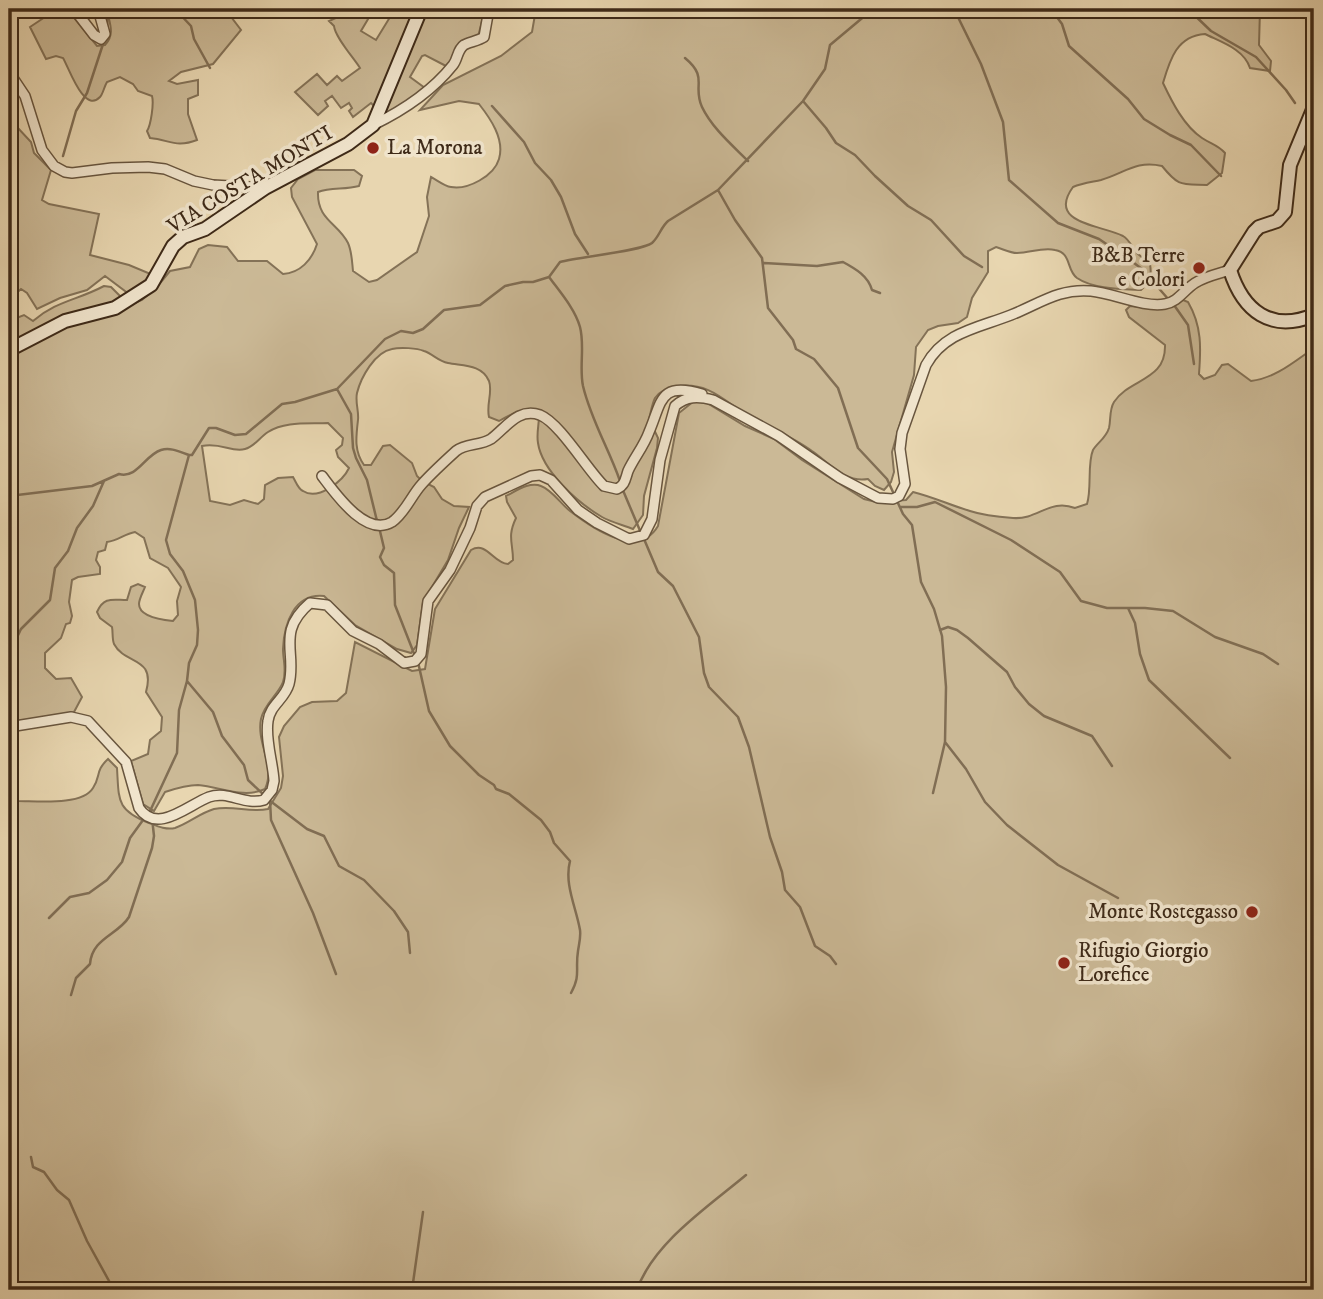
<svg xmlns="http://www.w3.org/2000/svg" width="1323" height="1299" viewBox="0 0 1323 1299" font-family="'IM FELL DW Pica',serif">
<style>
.green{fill:#cbb996;stroke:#847257;stroke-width:2;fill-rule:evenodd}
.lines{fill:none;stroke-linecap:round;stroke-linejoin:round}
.stream{stroke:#816e54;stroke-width:2.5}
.street-casing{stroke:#68553e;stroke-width:12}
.secondary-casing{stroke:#3e2a18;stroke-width:16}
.street{stroke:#f0e4cc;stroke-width:9}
.secondary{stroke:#f0e4cc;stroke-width:12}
.poi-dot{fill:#8f2418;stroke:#f0e4cc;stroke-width:2.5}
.labels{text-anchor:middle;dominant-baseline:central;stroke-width:7;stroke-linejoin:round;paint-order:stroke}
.poi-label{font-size:21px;fill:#3e2a18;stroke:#f0e4cc;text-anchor:start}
.street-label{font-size:21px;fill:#3e2a18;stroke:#f0e4cc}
</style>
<rect width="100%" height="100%" fill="#e8d6b0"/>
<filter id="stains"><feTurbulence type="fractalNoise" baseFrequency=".00286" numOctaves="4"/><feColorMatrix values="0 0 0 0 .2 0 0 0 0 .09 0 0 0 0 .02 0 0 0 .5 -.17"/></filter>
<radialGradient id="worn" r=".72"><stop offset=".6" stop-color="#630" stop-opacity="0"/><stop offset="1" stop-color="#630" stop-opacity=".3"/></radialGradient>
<!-- green -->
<path class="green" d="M44 9H67L97 46 105 45C115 35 110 24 107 11 113 12 115 10 121 9 129 7 133 11 140 9H225L241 30 213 64 181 72 169 81 177 84 198 80V95L188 99V114L197 140C176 148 170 140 150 138L147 131C151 125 154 103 152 96L138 91 133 84 120 77 107 82C104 87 103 94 100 97 84 114 69 68 63 58L56 56 46 59 30 27 48 15Z
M341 9H374L361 31 376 40 395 9H417L376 108 371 103 353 117 349 111 352 108 349 103 341 108 332 96 325 101 328 106 318 115 295 92 317 74 327 85 337 76 342 81 360 68C353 57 335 37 334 26L329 21 338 17Z
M424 9H485L478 37 449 64 446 66 425 55 422 56 410 77 425 88 385 117 380 114Z
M536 9H1260L1259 45 1271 61 1270 71 1250 68C1244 49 1221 42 1205 34 1177 36 1170 59 1163 83 1172 102 1184 126 1202 138 1211 144 1218 145 1225 153L1222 173 1207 185C1181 184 1179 187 1162 166 1136 160 1125 173 1101 180 1092 182 1082 183 1073 187 1046 224 1102 225 1123 236 1130 240 1132 248 1137 253 1141 257 1146 260 1150 264 1152 276 1150 282 1141 290 1122 289 1093 289 1077 278 1066 270 1072 253 1055 250 1042 247 1030 253 1017 253 1010 253 1003 249 996 247L988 251V272L972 298 967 317 958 323 938 326 928 330 916 347 914 375 892 452 894 472 891 482 884 490 875 486 868 479C844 483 830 463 812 451 793 437 771 428 750 417 725 402 710 382 678 386 669 387 661 390 655 398 652 404 651 412 649 419L658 438 657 448 644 496 643 515 633 529C623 525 611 522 602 517 578 503 542 471 538 443 536 432 540 422 539 410 522 408 513 413 499 421L489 417C486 404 493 392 489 381 482 364 462 366 448 363 438 361 433 354 424 351 417 348 400 347 392 349 375 352 361 377 357 393 355 402 359 411 358 420 356 437 354 451 364 465H371L383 446 390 445 412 463 417 476 422 481 434 487 442 499 454 506 469 507 459 528 448 560 423 602 417 645 411 653 397 649 355 625 324 596C294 593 284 624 283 649 283 660 287 671 283 682 278 695 264 704 261 719 256 743 276 766 265 789 244 799 221 787 198 785 189 785 174 789 165 792L154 811 143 804 131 761 148 754 150 740 161 731 162 717 146 692C156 656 125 665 114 644 112 639 113 632 112 627L100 618 97 612C104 596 113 600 127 600L131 587 138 584 145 587C143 592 139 599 139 604 139 617 163 620 173 621L178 615 177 601 181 587 168 568 150 558 144 538 135 532C124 534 118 541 107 542L105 550 98 552 96 560 100 567V574L78 577 72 580 69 602 72 616 70 623 66 624 61 638 45 653V668L56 679 71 678 82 697 74 712 9 725V570L13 569 12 562 9 559V354L49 331 116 311 142 300 157 287 170 271 190 267 199 249 208 245 227 247 238 261H267L283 274C300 273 312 260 317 244L292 197 291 188 298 179 315 170H354L362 176 359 186C345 190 331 187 318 192 317 220 338 223 348 243 352 252 352 262 353 271L369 282 377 280 417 252 429 216 427 197 431 177C437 180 444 186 451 187 468 190 494 176 499 159 505 139 490 118 479 104L459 101 420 110 443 85 501 56 532 32ZM328 423 343 438 342 445 336 450 338 457 349 468C343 481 318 501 303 491 298 489 296 482 293 477L278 478 265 485 264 499 258 504 244 500 230 505 210 501 202 446C221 442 232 453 245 449 255 446 259 438 268 432 285 421 308 424 328 423Z
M17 127 31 142 34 153 51 170 42 200 49 204 99 214 90 255 129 265 153 275 148 284 129 294 105 276 87 290 60 298 37 309 27 293 21 289 12 297 9 295V129Z
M104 286 111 287 123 299 9 346V321L24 315 33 321C56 301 78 300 104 286Z
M1183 300 1188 302C1202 326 1201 348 1199 374L1204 379 1215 375 1222 365 1228 364 1251 381C1276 378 1295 361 1314 348V1290H9V787L18 801C37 801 82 806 93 788 101 776 95 771 108 759L117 768C119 800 116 810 149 823 157 826 166 830 175 828 189 823 200 813 214 809 233 805 250 813 268 809L281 788 283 776 279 737 284 726 300 707 312 702 337 701 346 693 355 642 412 671 425 669 435 609 471 550C487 541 493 563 508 564L513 560C513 542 507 537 516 518L507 502 506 496C516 491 530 481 541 486 552 490 561 504 570 511 592 528 638 560 658 526L679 413 694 401 707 403 745 426 774 439 802 460 864 499 876 502 906 500 913 492C933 497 950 505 970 511 982 515 999 517 1013 518 1038 520 1050 498 1075 508L1087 504C1092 488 1087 464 1093 450 1098 442 1106 438 1109 428 1111 420 1109 410 1114 402 1130 378 1166 381 1165 345L1129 317 1126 310 1130 306C1150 308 1166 312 1183 300Z"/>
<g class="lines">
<!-- stream -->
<path class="stream" d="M175 9 191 26 194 39 210 68
M954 9 981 64 1003 122 1009 180 1058 223 1099 239 1130 260 1142 269 1169 300
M1051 9 1062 24 1069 46 1128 99 1144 119 1170 135 1191 145 1221 176
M1188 9 1211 31 1256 57 1286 90 1295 103
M107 28 108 14
M685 58C709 78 692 85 702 107 712 128 732 145 748 161
M803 101 826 128 836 143 855 155 875 176 908 206 931 220 964 256 982 267
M492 106 524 142 535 163 551 180 561 197 575 234 588 254
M63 156 76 111 87 93 104 41
M718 190 735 220 762 258 768 308 793 340 796 349 814 359 838 388 858 448 887 479 903 514 912 525 921 582 934 609 942 636 946 687 945 742 933 793
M764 263 817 266 843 262C856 269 868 276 872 290L880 293
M549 277C560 292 575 309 580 327 585 346 579 367 583 386 591 420 609 449 620 481
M1174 305 1188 325 1194 364
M337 389 351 414 353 448 356 458 367 480 377 521
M622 488 641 533
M9 496 92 486 119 474C137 479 145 455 161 450 171 447 180 452 189 455
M900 507H917L935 502 1011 540 1060 572 1081 601 1107 608H1145L1173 611 1215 637 1263 654 1278 664
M379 527 384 548 380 557 384 565 394 573 395 605 415 656
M644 539 658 572 673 586 699 637 704 673 709 687 738 717 749 747 770 837 782 872 785 890 800 907 815 946 830 956 836 964
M1128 608 1135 623 1140 654 1149 680 1230 758
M940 630 948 627 957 630 968 638 1007 672 1015 687 1029 704 1044 716 1092 736 1112 766
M9 654 21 629 50 600 55 568 68 551 77 528 93 506 104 481
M418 662 429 711 450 746 479 775 494 785 496 789 509 794 541 820 550 832 554 843 570 861C564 884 576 907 580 930 581 937 579 944 578 951 575 970 581 975 571 993
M187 681 213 712 222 736 244 765 248 780 264 795
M945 742 966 769 985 802 1007 825 1058 865 1118 898
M269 800 307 829 324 836 339 866 364 880 394 911 408 932 410 953
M270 800 271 820 313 913 336 974
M49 918 70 897 89 893 107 880 122 862 130 838 151 809 177 753 179 710 187 681 189 663 197 645 198 630 195 600 183 571 170 554 166 540 189 455H192L209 428H216L235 435 246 434 282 404 295 402 337 389 385 339 401 331 413 333 423 329 444 310 480 305 505 286 523 282H533L549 277 560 262C578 257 642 251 652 243 659 237 661 227 668 221L718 190 803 101 825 69 830 45 873 9
M71 995 76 978 90 964C92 938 118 935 129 917L152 848 154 836 151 809
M31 1157 33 1167 44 1172 57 1190 69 1200 87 1241 114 1290
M412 1290 423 1212
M637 1290C653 1243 709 1206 746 1175"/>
<!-- street casing -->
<g class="street-casing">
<path id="street" d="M74 9 94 35 101 39 105 34 98 9
M9 72 25 96 42 150 54 166 65 172 72 173 112 168 148 167 165 169 194 181 213 185 265 188
M373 125C402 111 433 90 453 65 458 59 457 50 464 45 469 42 478 41 484 37L489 9
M322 476C335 493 366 538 392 522 405 513 411 496 422 484 431 474 445 461 456 451 466 443 480 446 491 439 506 428 518 407 540 415 560 423 588 471 604 486L617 489C625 485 625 480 628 471 634 458 644 446 649 432 662 402 659 381 702 394
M9 727 71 717 88 721 126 762 139 808C157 835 188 805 209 797 228 790 245 806 264 800L272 790 274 781C273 762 265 740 268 721 270 705 285 699 289 684 297 653 276 632 310 603L327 605 353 631 379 644 404 663 415 661 421 654 428 601 450 570 470 528 477 506 485 497 531 476 540 475 551 480 578 510 597 523 629 539 644 535 652 519 660 460 675 406C686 396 698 396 713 400L779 436 840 478 878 498 893 499 899 496 905 484 900 449 902 433 926 365C944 332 978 328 1011 315 1039 304 1059 288 1091 291 1113 293 1144 308 1165 304 1178 302 1184 290 1195 283 1206 276 1218 274 1230 270"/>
</g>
<!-- secondary casing -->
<g class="secondary-casing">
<path id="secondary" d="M1314 107 1290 165 1285 212 1277 221 1259 227 1254 232 1230 270C1243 311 1271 333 1314 315
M9 350 65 321 115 308 151 285 173 246 183 237 205 229 265 188 348 144 373 125 421 9"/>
</g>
<!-- street -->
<use href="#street" class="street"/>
<!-- secondary -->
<use href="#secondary" class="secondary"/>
</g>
<!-- markers -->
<g class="poi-dot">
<circle cx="373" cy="148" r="7"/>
<circle cx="1199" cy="268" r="7"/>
<circle cx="1252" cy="912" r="7"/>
<circle cx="1064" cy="963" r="7"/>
</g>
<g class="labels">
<!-- poi labels -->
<g class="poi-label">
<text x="387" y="148">La Morona</text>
<text x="1185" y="256" text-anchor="end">B&amp;B Terre<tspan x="1185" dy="24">e Colori</tspan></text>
<text x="1238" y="912" text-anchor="end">Monte Rostegasso</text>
<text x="1078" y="951">Rifugio Giorgio<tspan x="1078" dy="24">Lorefice</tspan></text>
</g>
<!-- street labels -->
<g class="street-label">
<text transform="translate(250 180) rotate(-31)">VIA COSTA MONTI</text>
</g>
</g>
<!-- margin -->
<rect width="1323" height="1299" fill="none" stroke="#e8d6b0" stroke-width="35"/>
<rect x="10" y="10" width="1302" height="1278" fill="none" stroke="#3e2a18" stroke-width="3.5"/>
<rect x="18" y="18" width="1288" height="1264" fill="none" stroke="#3e2a18" stroke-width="2"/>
<rect width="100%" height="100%" filter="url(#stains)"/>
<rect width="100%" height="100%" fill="url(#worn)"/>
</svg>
